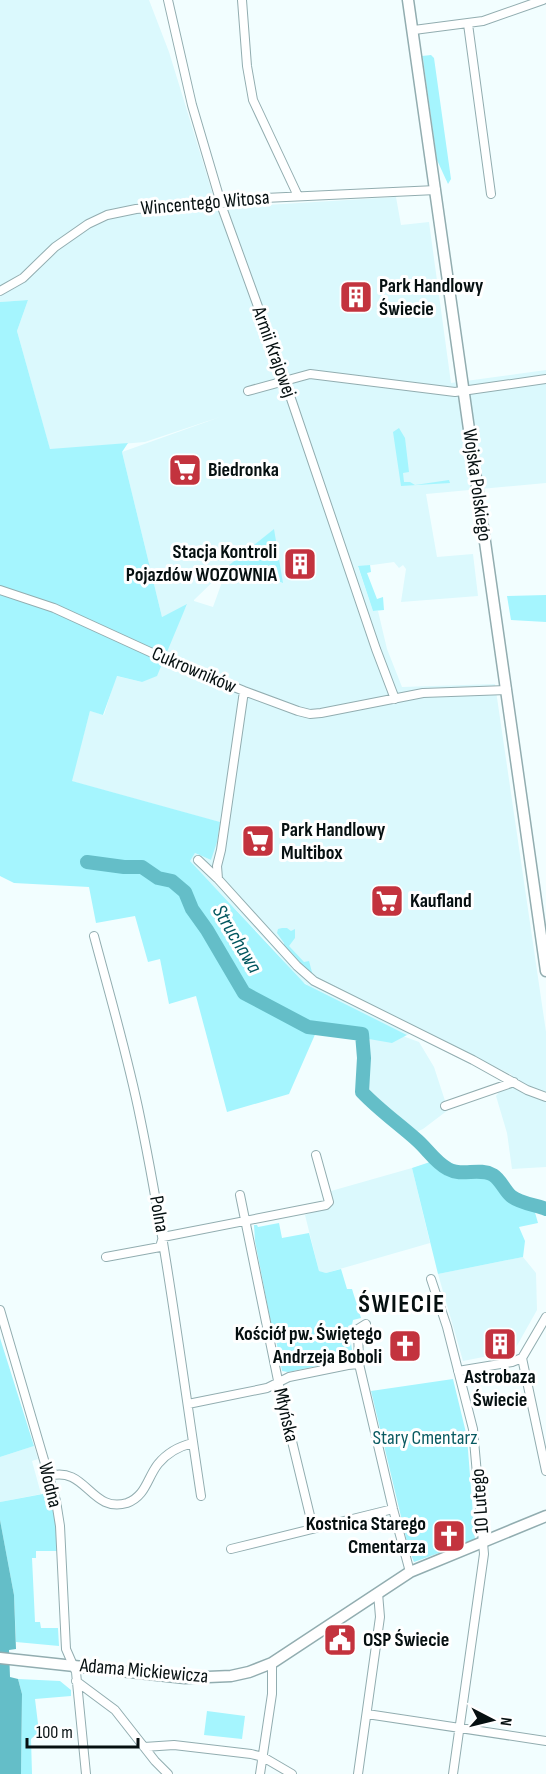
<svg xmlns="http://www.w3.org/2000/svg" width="546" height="1774" viewBox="0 0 546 1774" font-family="'Sofia Sans Condensed',sans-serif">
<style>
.built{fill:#dbf9fd;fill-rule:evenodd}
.green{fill:#a5f5fe}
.water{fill:#64bec8}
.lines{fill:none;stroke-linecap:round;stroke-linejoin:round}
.river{stroke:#64bec8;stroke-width:14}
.street-casing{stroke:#92adb0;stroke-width:10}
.secondary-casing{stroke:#92adb0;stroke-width:13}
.street{stroke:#fff;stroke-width:8}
.secondary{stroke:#fff;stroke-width:10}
.labels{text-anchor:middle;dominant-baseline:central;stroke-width:6;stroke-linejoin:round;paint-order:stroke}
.street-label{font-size:20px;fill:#061011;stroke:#fff}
.poi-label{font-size:20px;font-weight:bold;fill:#061011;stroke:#fff;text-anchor:start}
.park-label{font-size:20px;fill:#095a61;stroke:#fff}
.water-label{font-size:21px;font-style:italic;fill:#01565e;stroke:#fff}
.district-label{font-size:26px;font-weight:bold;letter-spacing:1.5px;fill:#061011;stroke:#fff}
</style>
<rect width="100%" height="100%" fill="#f2feff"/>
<!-- built -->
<path class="built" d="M0 0H149L169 52 217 208 396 197 401 225 429 222 451 383 546 370V483L426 494 437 557 473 554 478 596 401 602 406 569 403 565 399 568 394 562 358 567 373 611H378L387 649 402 687 495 684 546 1032V1167L512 1169 507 1133 496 1096 512 1075 421 1030 407 1035 316 991 299 979 272 947 189 861 195 853 211 860 219 822 71 781 90 711 104 715 116 676 142 682 187 605 162 617 122 452 220 417 145 442 50 450 17 331 28 300 0 302ZM273 530 282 583 229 567ZM227 568 213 607 194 601V600Z
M392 1032 419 1042 434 1067 448 1110 423 1129 414 1133 390 1116 364 1090 366 1033Z
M412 1168 430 1243 326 1273 319 1271 305 1215 334 1204 331 1191Z
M523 1257 536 1273 537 1310 514 1351 463 1361 438 1274Z
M34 1446 38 1459 32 1461 41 1494 0 1502V1457Z"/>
<!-- green -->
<path class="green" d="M431 55 434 58 451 179 448 184 437 160 423 59 422 56Z
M28 300 17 331 50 449 128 443 122 452 162 617 187 604 157 676 142 682 117 676 103 715 90 711 72 781 220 822 217 842 211 860 195 853 190 861 305 984 407 1035 392 1043 317 1030 289 1094 227 1112 196 996 169 1004 160 959 148 962 135 916 96 923 89 887 14 883 0 876V302Z
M399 428 405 438 409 472 403 473 404 482H410L415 485 449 480 450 483 401 486 393 432Z
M274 529 283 583 228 566Z
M370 565 371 572 367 573 377 599 383 597 384 610 373 611 358 566Z
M546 595V622L511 620 507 596Z
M282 928H287L291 931 295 929V938L289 946 304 962 309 961 313 976 284 946V943L277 933 278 929Z
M430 1162 449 1173 490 1179 509 1200 534 1209 538 1223 519 1227 525 1241 523 1257 438 1274 412 1168Z
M279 1223 282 1238 309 1233 319 1271 326 1273 341 1269 347 1289H352L361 1318 353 1320 352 1325 348 1326 353 1355 350 1359 288 1372 282 1371 276 1340 273 1334 255 1241 254 1225H257L258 1227Z
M0 1338 34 1446 0 1457Z
M453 1379 467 1437 475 1540 414 1562 409 1550 371 1391Z
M48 1493 56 1523 57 1551H36V1558H32L35 1622H40L41 1628H58L59 1646 16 1642 14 1595 0 1520V1502Z
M18 1679 60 1681 71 1690V1696L35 1699 39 1732 31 1739 32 1774H21L22 1694Z
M207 1711 245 1716 242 1739 204 1735Z"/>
<!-- water -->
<path class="water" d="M0 1520 14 1595 16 1649 9 1650 10 1677 18 1679 22 1694 21 1774H0Z"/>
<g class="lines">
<!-- river -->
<path class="river" d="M87 862 124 867H142L158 878 172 881 185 892 192 909 207 930 244 993 308 1027 362 1034 364 1058 362 1092C379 1110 399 1124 418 1141 428 1150 436 1163 448 1169 462 1177 479 1167 493 1175 501 1180 504 1190 511 1196 519 1203 536 1205 546 1209"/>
<!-- street casing -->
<g class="street-casing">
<path id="street" d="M168 0 192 105 223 210 285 381 376 649 395 699
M242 0 247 66 253 100 298 196
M468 24 491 194
M414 30 483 21 543 0
M0 291 23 278 55 247 88 224 107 215 136 209 191 205 221 204 244 199 436 190
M248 391 310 374 455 392 546 379
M0 590 54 608 161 657 244 691 298 711 310 714 321 713 423 693 507 690
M244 691 221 850 217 866 218 879 297 966 314 981 473 1060 527 1090 546 1097
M198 860 217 878
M94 936C110 996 128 1057 140 1117 166 1243 182 1370 201 1496
M445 1106 514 1082
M240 1195 282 1400 313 1528
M106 1257 160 1247 163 1237 326 1205 329 1202 316 1155
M431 1279 447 1327 473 1429 484 1554 453 1774
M0 1310 56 1501 60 1526 66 1649 76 1672 86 1774
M366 1324 358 1329 359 1364 393 1509 410 1572
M522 1358 546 1471
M458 1371 512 1362 522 1358 546 1317
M188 1404 267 1388 289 1377 348 1365 359 1364
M49 1476C86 1465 91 1514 127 1503 146 1496 147 1478 158 1464 167 1453 180 1446 193 1443
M231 1549 393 1509
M76 1681 115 1710 155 1761 168 1774
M367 1714 546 1741
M144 1747 174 1745 251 1754 263 1757 292 1774
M260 1774 272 1694V1663
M358 1774 380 1617 378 1593"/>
</g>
<!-- secondary casing -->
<g class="secondary-casing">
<path id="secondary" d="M408 0 546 971
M0 1658 185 1678 231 1676 249 1672 272 1663 410 1572 546 1516"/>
</g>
<!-- street -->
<use href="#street" class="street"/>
<!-- secondary -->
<use href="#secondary" class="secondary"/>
</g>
<!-- icons -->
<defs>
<g id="building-square" transform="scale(1.725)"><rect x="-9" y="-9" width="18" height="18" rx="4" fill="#c3333e" stroke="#fff"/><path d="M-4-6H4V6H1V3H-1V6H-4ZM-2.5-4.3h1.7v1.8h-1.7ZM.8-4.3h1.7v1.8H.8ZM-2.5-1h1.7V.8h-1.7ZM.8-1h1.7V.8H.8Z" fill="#fff"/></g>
<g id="supermarket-square" transform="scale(1.725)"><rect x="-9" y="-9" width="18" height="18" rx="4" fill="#c3333e" stroke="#fff"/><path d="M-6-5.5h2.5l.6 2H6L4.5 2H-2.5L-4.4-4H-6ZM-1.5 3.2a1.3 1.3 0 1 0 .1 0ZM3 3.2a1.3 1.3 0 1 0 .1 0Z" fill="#fff"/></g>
<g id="church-square" transform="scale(1.725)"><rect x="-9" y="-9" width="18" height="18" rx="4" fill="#c3333e" stroke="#fff"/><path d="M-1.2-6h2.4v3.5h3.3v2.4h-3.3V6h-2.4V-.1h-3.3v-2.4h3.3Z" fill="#fff"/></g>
<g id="civic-square" transform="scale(1.725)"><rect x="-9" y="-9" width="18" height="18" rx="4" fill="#c3333e" stroke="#fff"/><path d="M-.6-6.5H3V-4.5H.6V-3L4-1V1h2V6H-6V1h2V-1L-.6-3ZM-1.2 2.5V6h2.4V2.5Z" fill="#fff"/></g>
</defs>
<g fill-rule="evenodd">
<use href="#building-square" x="356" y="297"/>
<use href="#supermarket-square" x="185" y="470"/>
<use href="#building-square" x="300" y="564"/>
<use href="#supermarket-square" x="258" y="841"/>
<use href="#supermarket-square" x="387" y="901"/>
<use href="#building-square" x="500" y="1344"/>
<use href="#church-square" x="405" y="1346"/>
<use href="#church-square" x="449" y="1536"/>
<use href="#civic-square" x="340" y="1640"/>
</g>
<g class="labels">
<!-- street labels -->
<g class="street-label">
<text transform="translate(205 203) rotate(-5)">Wincentego Witosa</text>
<text transform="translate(274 352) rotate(70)">Armii Krajowej</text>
<text transform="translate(477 485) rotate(82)">Wojska Polskiego</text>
<text transform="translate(194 670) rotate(23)">Cukrowników</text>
<text transform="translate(159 1214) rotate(80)">Polna</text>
<text transform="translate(286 1415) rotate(77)">Młyńska</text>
<text transform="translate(50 1485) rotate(76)">Wodna</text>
<text transform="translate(480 1501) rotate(-94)">10 Lutego</text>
<text transform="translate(144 1671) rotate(5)">Adama Mickiewicza</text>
</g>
<!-- poi labels -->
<g class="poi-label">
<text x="379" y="286">Park Handlowy<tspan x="379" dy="23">Świecie</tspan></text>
<text x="208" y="470">Biedronka</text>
<text x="277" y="552" text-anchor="end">Stacja Kontroli<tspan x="277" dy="23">Pojazdów WOZOWNIA</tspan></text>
<text x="281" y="830">Park Handlowy<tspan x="281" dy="23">Multibox</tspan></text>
<text x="410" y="901">Kaufland</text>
<text x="382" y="1334" text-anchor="end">Kościół pw. Świętego<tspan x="382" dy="23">Andrzeja Boboli</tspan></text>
<text x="500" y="1377" text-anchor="middle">Astrobaza<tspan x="500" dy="23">Świecie</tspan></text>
<text x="426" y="1524" text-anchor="end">Kostnica Starego<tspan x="426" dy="23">Cmentarza</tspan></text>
<text x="363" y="1640">OSP Świecie</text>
</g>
<!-- park labels -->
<g class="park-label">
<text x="425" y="1438">Stary Cmentarz</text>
</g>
<!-- water labels -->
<g class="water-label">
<text transform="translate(237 939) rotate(59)">Struchawa</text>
</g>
<!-- district labels -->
<g class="district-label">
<text x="402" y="1304">ŚWIECIE</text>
</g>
</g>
<!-- north arrow -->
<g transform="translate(492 1720) rotate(97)" stroke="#ffffff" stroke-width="4.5" paint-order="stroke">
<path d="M0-4.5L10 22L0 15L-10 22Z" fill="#061011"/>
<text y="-9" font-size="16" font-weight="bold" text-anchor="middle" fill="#061011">N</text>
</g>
<!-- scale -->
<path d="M27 1738v9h111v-9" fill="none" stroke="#061011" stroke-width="3"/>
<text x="36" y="1738" font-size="18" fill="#061011" stroke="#ffffff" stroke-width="4.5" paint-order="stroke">100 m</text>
</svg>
